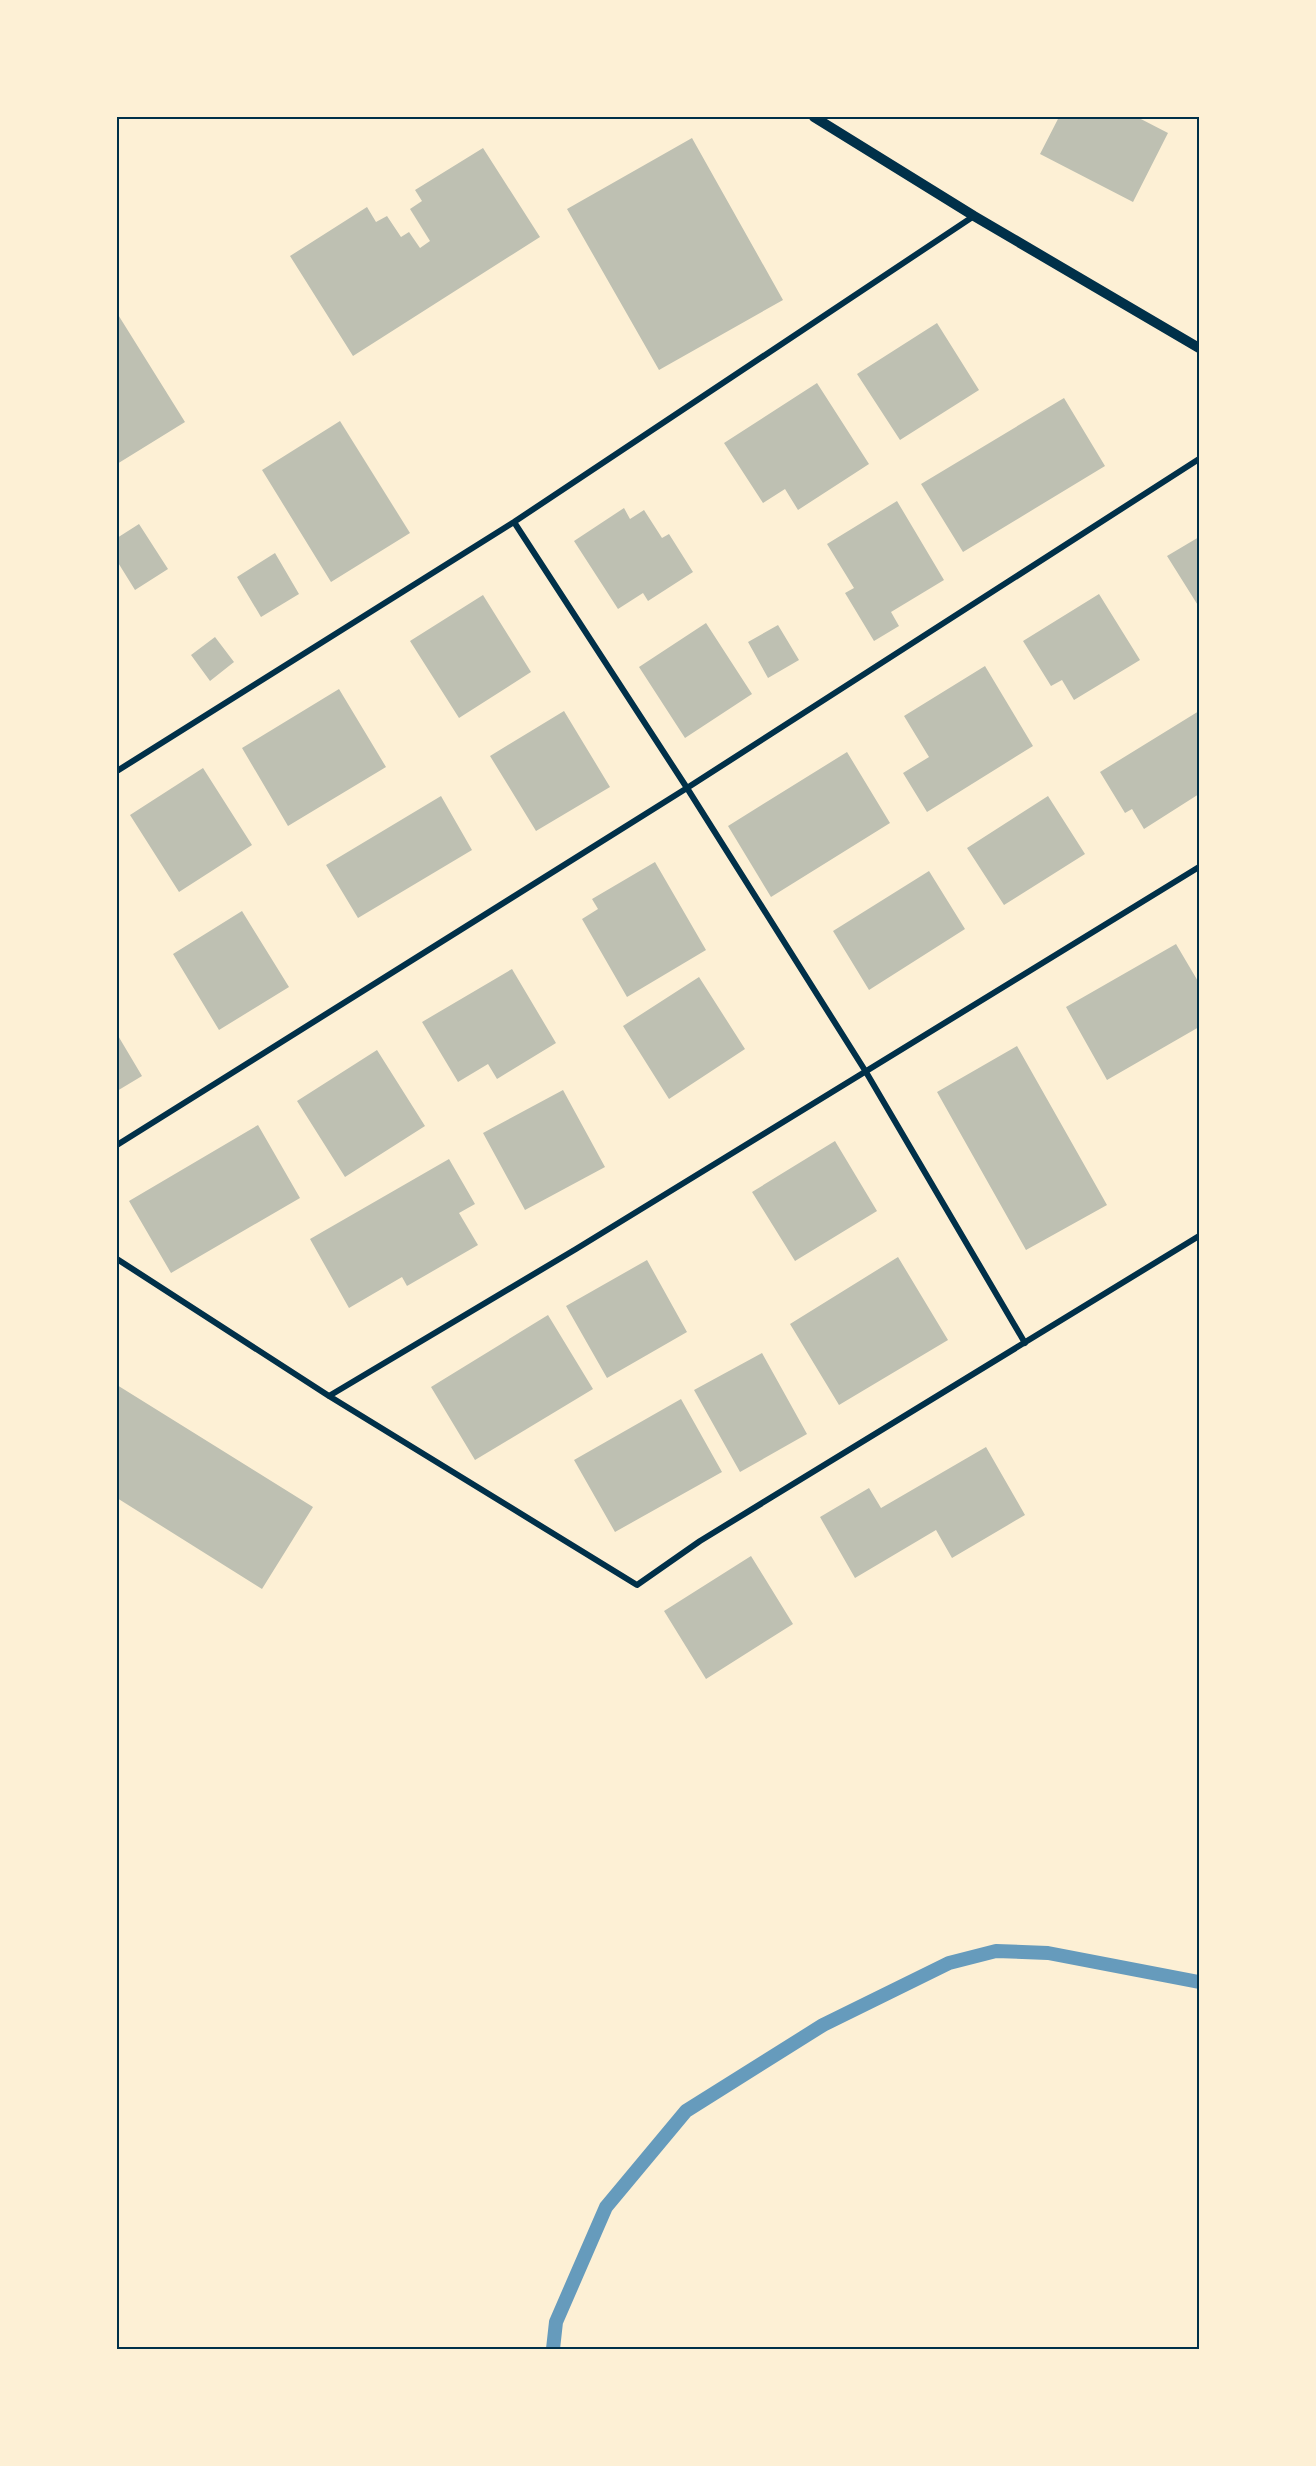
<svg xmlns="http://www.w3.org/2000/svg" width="1316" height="2466" viewBox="0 0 1316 2466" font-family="'Varela Round',sans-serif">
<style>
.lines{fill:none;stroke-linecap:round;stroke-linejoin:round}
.stream{stroke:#669bbc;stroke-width:14}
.building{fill:#bec0b2}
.minor{stroke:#003049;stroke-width:6}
.tertiary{stroke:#003049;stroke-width:10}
.neatline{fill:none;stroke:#003049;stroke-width:2}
</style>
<rect width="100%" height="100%" fill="#fdf0d5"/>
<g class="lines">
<!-- stream -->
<path class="stream" d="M553 2349 556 2322 606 2207 686 2111 823 2025 949 1963 996 1951 1048 1953 1199 1982"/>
</g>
<!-- building -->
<path class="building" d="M1059 117H1137L1168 133 1133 202 1040 154Z
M692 138 783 300 659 370 567 209Z
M483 148 540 237 353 356 290 256 367 207 376 222 387 216 401 237 409 232 420 248 430 241 410 209 422 201 415 190Z
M117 313 185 422 117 464Z
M937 323 979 390 900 440 857 374Z
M817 383 869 464 798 510 785 489 763 503 724 443Z
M1064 398 1105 466 963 552 921 484Z
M340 421 410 533 331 582 262 470Z
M897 501 944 580 891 612 899 626 874 641 845 593 854 588 827 544Z
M624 508 630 519 644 510 662 538 669 534 693 572 648 601 643 593 618 609 574 541Z
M139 524 168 569 135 590 117 561V538Z
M1199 537V607L1167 556Z
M275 553 299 594 261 617 237 577Z
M1099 594 1140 660 1074 700 1062 680 1051 686 1023 641Z
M483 595 531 672 459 718 410 641Z
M706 623 752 694 685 738 639 667Z
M778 625 799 660 768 678 748 642Z
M215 637 234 662 210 681 191 655Z
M985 666 1033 746 927 812 903 773 929 757 904 716Z
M339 689 386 767 288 826 242 748Z
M564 711 610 787 536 831 490 756Z
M1199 711V794L1144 829 1132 809 1125 813 1100 772Z
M847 752 890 823 771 897 728 826Z
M203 768 252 845 179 892 130 815Z
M441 796 472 850 358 918 326 865Z
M1048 796 1085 854 1004 905 967 848Z
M655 862 706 950 627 997 582 919 598 909 592 899Z
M929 871 965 929 869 990 833 931Z
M242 911 289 987 219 1030 173 954Z
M1176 944 1199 983V1027L1107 1080 1066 1007Z
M512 969 556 1043 497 1079 488 1064 458 1082 422 1022Z
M699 977 745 1049 669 1099 623 1026Z
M117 1034 142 1076 117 1091Z
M1017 1046 1107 1205 1026 1250 937 1092Z
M377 1050 425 1126 345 1177 297 1101Z
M563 1090 605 1167 525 1210 483 1133Z
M258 1125 300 1198 171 1273 129 1201Z
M835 1141 877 1211 795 1261 752 1192Z
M449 1159 475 1204 459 1213 478 1245 407 1286 402 1277 349 1308 310 1239Z
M898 1257 948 1340 839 1405 790 1324Z
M647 1260 687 1332 607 1378 566 1306Z
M548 1315 593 1389 475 1460 431 1387Z
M762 1353 807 1434 740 1472 694 1390Z
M117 1385 313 1507 262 1589 117 1498Z
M681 1399 722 1472 615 1532 574 1460Z
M986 1447 1025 1515 952 1558 936 1530 855 1578 820 1517 869 1488 881 1508Z
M751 1556 793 1624 706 1679 664 1611Z"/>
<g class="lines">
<!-- minor -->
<path class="minor" d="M514 522 687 788 866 1072 1025 1343
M117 771 514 522 974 216
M117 1145 687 788 1199 459
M117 1259 329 1396 637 1585 700 1541 1199 1236
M329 1396 576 1249 1199 867"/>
<!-- tertiary -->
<path class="tertiary" d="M814 117 974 216 1199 348"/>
</g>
<!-- border -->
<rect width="1316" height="2466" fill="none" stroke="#fdf0d5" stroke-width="237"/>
<rect x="118" y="118" width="1080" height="2230" class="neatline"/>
</svg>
